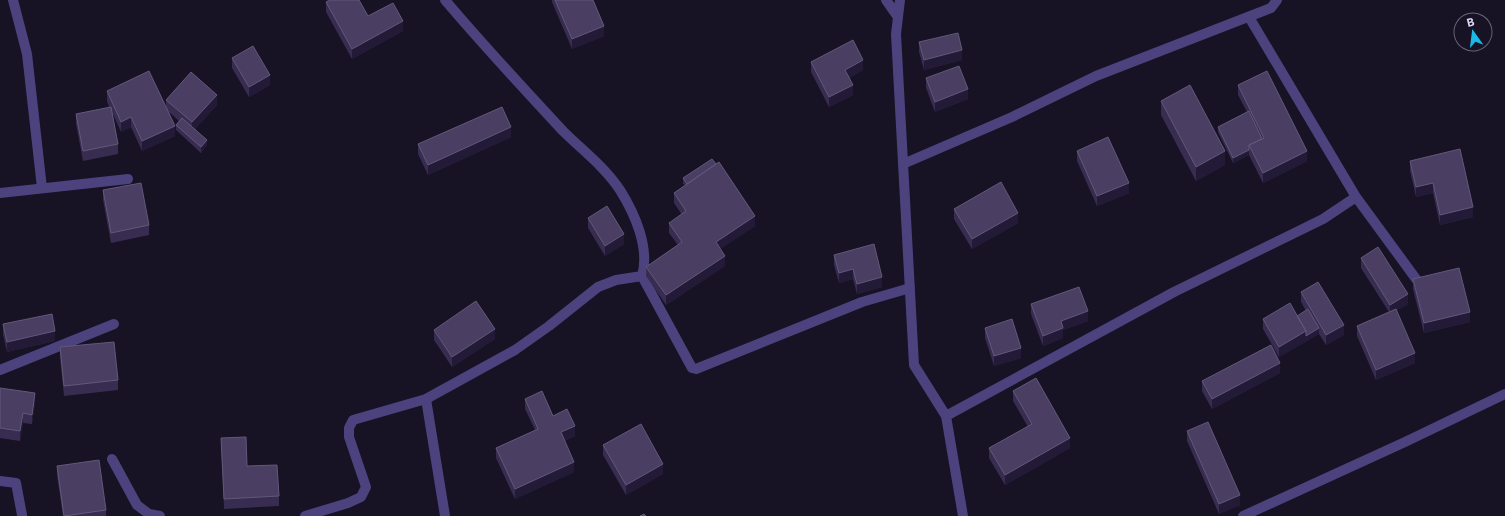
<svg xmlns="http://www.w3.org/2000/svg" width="1505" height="516" viewBox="0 0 1505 516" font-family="Inter,sans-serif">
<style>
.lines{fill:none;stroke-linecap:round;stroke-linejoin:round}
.lane{stroke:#4c427e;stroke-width:10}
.street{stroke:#4c427e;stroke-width:10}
.wall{fill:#382d50}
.shaded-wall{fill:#231a37}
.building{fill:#4a3f62;stroke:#62587a}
</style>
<rect width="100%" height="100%" fill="#171224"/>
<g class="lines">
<!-- lane -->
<path class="lane" d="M0 193 128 179
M0 370 114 324
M426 399 445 516"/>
<!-- street -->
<path class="street" d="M13 0 27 54 42 188
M886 0 898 17
M900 0 896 34 914 365 946 416 963 516
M1249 17 1356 197 1419 283
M903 164 1012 117 1096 76 1271 8 1277 0
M642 276 692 368 696 369 862 302 910 288
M946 416 1174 292 1323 219 1356 197
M112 459 137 505 149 514 160 516
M0 481 16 483 22 515
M305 516 348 503 361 497 366 487 349 437V428L353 420 426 399 515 350 549 326 598 287 616 280 642 276C650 248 635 214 620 190 605 167 582 150 563 131 523 88 483 45 445 0
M1243 516 1405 442 1505 394"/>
</g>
<!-- wall -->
<path class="wall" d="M552 0H593L604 36 572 49 552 2Z
M326 2 368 16 403 31 352 59 326 12Z
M919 42 962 60 924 70 919 52Z
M232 58 270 85 249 97 232 68Z
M811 62 863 70 849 78 853 95 829 107 811 72Z
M926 78 968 99 935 112 926 88Z
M1238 85 1307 161 1263 183 1249 155 1233 163 1218 132V127L1247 112 1238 95Z
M107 91 166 107V100L217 105 195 129 207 145 201 153 176 130V125L179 121 169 112 175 136 142 151 131 127 121 132 112 112 118 144V154L83 161 76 124V114L109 107 107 101Z
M1161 101 1225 165 1196 181 1161 115Z
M511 137 428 175 418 154V144Z
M1077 151 1129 193 1097 206 1077 161Z
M1410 161 1473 217 1440 225 1433 193 1416 197 1410 171Z
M683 178 755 226 720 249 725 266 666 305 646 276V267L678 245 669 233V223L682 215 674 203V193L685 185 683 184Z
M103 190 149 225V235L111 243 103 200Z
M954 209 1018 223 972 249 954 219Z
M588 218 624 244 605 256 588 228Z
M834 255 882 287 857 294 853 279 839 283 834 265Z
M1361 258 1408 304 1396 311 1415 363 1376 380 1357 336V326L1389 312 1361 268Z
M1413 279 1470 322 1424 333 1413 289Z
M1301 292 1344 335 1326 345 1319 334 1279 357 1263 329V319L1297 316 1306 311 1301 302Z
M1031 304 1088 321 1063 330V338L1043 346 1031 314Z
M3 324 55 341 7 352 3 334Z
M985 328 1021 358 994 366 985 338Z
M434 330 495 339 452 367 434 340Z
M60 347 118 380V390L64 396 60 357Z
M1280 373 1212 409 1202 391V381Z
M0 388 35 402 32 424 23 423 20 441 0 438Z
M1013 391 1070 448 1005 485 989 458V448L1028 427 1013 401Z
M525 399 553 416 575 436 564 441 574 472 515 499 496 458V448L535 430 525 409Z
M1187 431 1240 505 1219 514 1187 441Z
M221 438 247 466 279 496V506L224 509Z
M603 445 663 474 626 495 603 455Z
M57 466 106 510V516H63L57 475Z"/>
<!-- shaded-wall -->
<path class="shaded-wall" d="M403 21V31L352 59V49Z
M604 26V36L572 49V39Z
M962 50V60L924 70V60Z
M863 60V70L845 80V70Z
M270 75V85L249 97V87Z
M853 85V95L829 107V97Z
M968 89V99L935 112V102Z
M217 95V105L192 132V122Z
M131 117V127L121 132V122Z
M175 126V136L142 151V141Z
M511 127V137L428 175V165Z
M207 140V145L201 153V147Z
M1249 150V155L1233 163V158Z
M1225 151V165L1196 181V167Z
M1307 151V161L1263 183V173Z
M1129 183V193L1097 206V196Z
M1433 183V193L1416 197V187Z
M1473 207V217L1440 225V215Z
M1018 213V223L972 249V239Z
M755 216V226L716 252V242Z
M624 234V244L605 256V246Z
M725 256V266L666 305V295Z
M853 269V279L839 283V273Z
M882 277V287L857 294V284Z
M1408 294V304L1390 315V305Z
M1088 311V321L1063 330V338L1043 346V336L1061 321Z
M1470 312V322L1424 333V323Z
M1344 325V335L1326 345V335Z
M1319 328V334L1279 357V347L1306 331Z
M495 329V339L452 367V357Z
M55 331V341L7 352V342Z
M1021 348V358L994 366V356Z
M1415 353V363L1376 380V370Z
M1280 363V373L1212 409V399Z
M35 393V402L32 424V415Z
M23 413V423L20 441V431Z
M575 426V436L561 442V432Z
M1070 438V448L1005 485V475Z
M574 462V472L515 499V489Z
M663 464V474L626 495V485Z
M1240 495V505L1219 514V504Z"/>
<!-- building -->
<path class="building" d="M330 0H359L368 16 393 3 403 21 352 49 326 2Z
M555 0H593L604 26 572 39Z
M958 33 962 50 924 60 919 42Z
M853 40 863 60 845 70 853 85 829 97 811 62Z
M253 46 270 75 249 87 232 58Z
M959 66 968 89 935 102 926 78Z
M149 71 175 126 142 141 131 117 121 122 107 91Z
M1267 71 1307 151 1263 173 1249 145 1264 138 1238 85Z
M191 72 217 95 192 122 166 100Z
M1190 85 1225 151 1196 167 1161 101Z
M111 107 118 144 83 151 76 114Z
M502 107 511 127 428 165 418 144Z
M1249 111 1262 139 1249 145V150L1233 158 1218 127Z
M182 118 207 140 201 147 176 125Z
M1108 137 1129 183 1097 196 1077 151Z
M1460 149 1473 207 1440 215 1433 183 1416 187 1410 161Z
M712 159 716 164 687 184 683 178Z
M719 162 755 216 716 242 725 256 666 295 646 267 682 242 669 223 686 211 674 193Z
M1001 182 1018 213 972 239 954 209Z
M141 183 149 225 111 233 103 190Z
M607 206 624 234 605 246 588 218Z
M874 244 882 277 857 284 853 269 839 273 834 255Z
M1378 247 1408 294 1390 305 1361 258Z
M1459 268 1470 312 1424 323 1413 279Z
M1318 282 1344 325 1326 335 1301 292Z
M1079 287 1088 311 1061 321 1063 328 1043 336 1031 304Z
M476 301 495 329 452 357 434 330Z
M1290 303 1306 331 1279 347 1263 319Z
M1308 309 1319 328 1306 336V331L1297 316Z
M1396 309 1415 353 1376 370 1357 326Z
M52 314 55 331 7 342 3 324Z
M1012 319 1021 348 994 356 985 328Z
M114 342 118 380 64 386 60 347Z
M1271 345 1280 363 1212 399 1202 381Z
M1036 378 1070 438 1005 475 989 448 1032 424 1013 391Z
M0 388 35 393 32 415 23 413 20 431 0 428Z
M542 391 553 416 567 409 575 426 561 432 574 462 515 489 496 448 538 429 525 399Z
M1208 422 1240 495 1219 504 1187 431Z
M641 424 663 464 626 485 603 445Z
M246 437 247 466 277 465 279 496 224 499 221 438Z
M99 460 106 510 64 516 57 466Z
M644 514 646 516H640Z"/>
<!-- north arrow -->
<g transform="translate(1473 32) rotate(346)"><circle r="19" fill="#171224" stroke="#68627a"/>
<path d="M0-3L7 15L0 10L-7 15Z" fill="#1bb8e5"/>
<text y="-6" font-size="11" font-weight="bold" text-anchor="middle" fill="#e1d9fb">B</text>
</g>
</svg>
